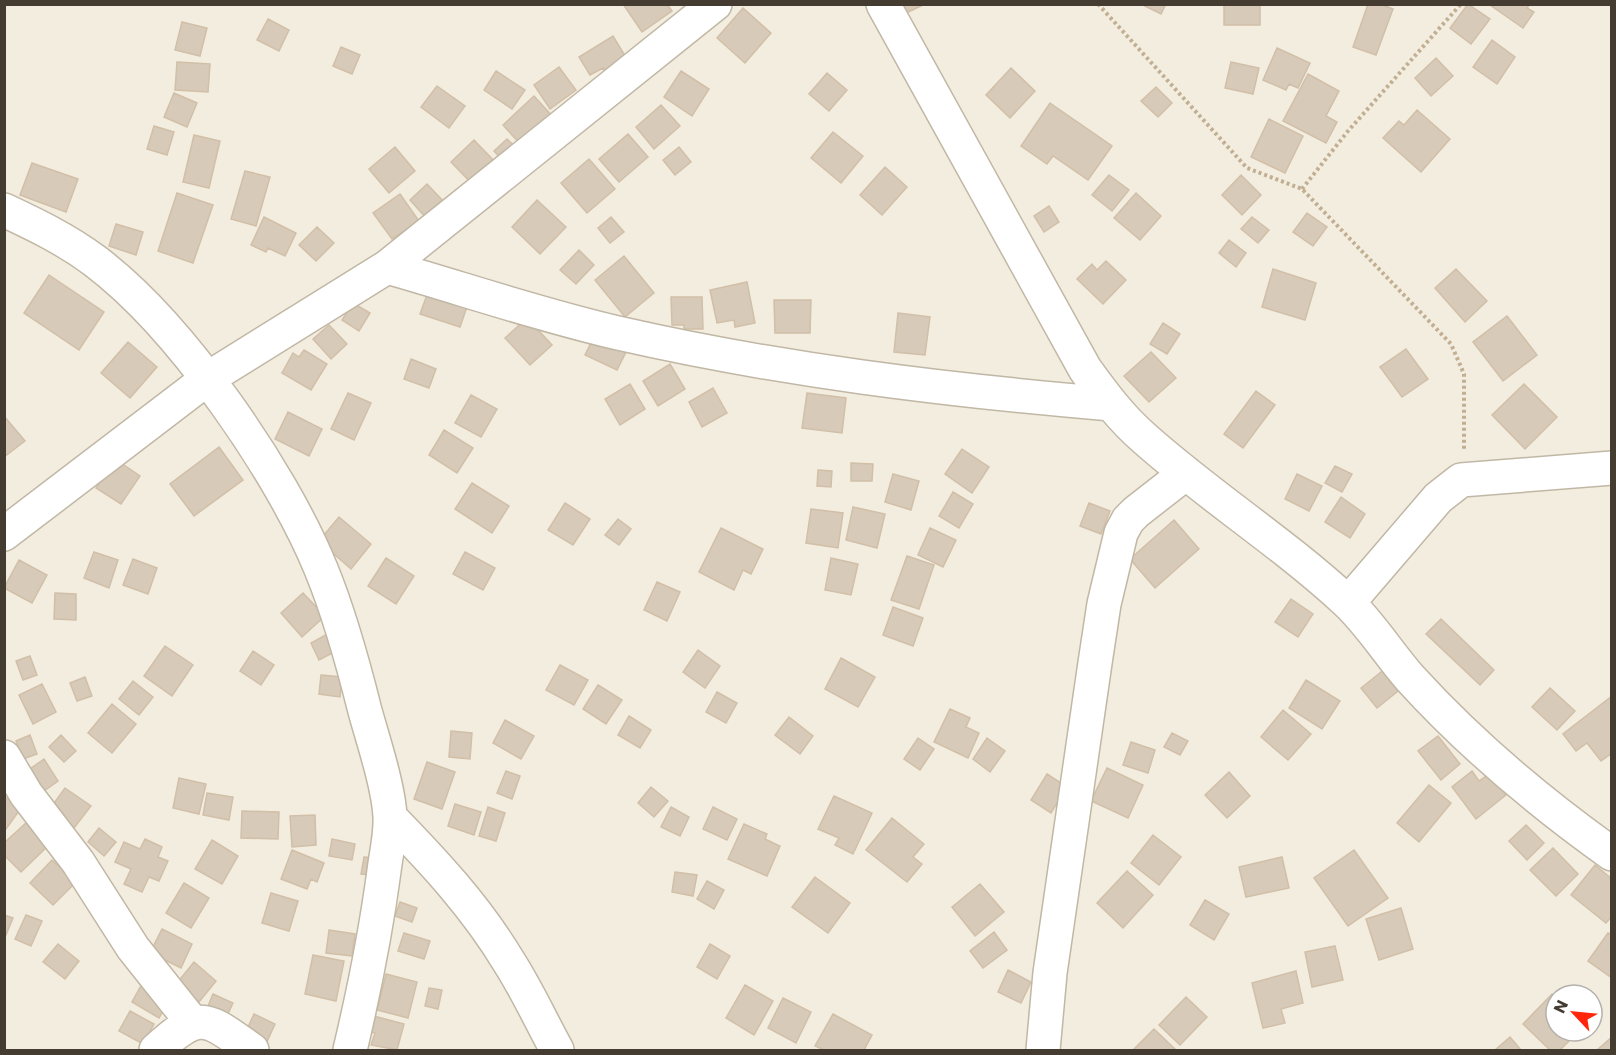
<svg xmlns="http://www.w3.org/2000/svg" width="1616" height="1055" viewBox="0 0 1616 1055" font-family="Poppins,sans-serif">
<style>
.building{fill:#d8cab8;stroke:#d1bfa7;stroke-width:1.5}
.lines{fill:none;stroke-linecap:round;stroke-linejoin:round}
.minor-casing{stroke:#c1b7a5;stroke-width:36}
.path{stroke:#c2af92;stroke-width:4;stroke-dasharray:3 3;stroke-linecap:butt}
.minor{stroke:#fff;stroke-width:33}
</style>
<rect width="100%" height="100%" fill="#f3ede0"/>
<!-- building -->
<path class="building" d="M623 4H667L672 11 642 32Z
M895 4H925L900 16Z
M1141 4H1166L1161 14Z
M1224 4H1260V25H1224Z
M1368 4H1380L1393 9 1376 55 1353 47Z
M1468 4 1490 19 1471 44 1450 28Z
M1530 4 1527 8 1534 12 1523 28 1490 5Z
M743 8 771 33 745 63 717 38Z
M268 19 289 30 279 51 257 40Z
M182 22 207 28 200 56 175 50Z
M613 36 627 59 606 72 603 68 590 75 579 57Z
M1492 40 1515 57 1497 84 1473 67Z
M341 47 360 55 352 74 333 66Z
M1277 48 1310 63 1298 88 1289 84 1286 90 1263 80Z
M1436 58 1453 76 1431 96 1415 78Z
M177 62 210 64 208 92 175 90Z
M1231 62 1259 68 1253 94 1225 88Z
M559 67 576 90 550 109 534 85Z
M1011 68 1035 91 1010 118 986 95Z
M496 71 525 90 512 109 484 90Z
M681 71 709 89 692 116 664 97Z
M827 73 847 90 829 111 809 94Z
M1308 74 1339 91 1326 116 1337 122 1326 143 1283 121Z
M437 86 465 106 449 128 421 107Z
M1156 87 1172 103 1158 117 1141 101Z
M174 93 197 103 187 127 164 117Z
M534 96 553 117 522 146 503 125Z
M1050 103 1112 146 1088 180 1053 156 1047 164 1021 146Z
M661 105 680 126 654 149 636 127Z
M1417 110 1450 139 1421 172 1383 138 1399 121 1404 125Z
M1269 119 1303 136 1285 173 1251 157Z
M154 126 174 132 167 155 147 149Z
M833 132 863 156 841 183 811 158Z
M628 134 648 157 619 182 599 159Z
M194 135 220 141 209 188 183 182Z
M507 139 519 150 505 163 494 151Z
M474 140 498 165 475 187 451 162Z
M395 147 415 171 389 193 369 169Z
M679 147 691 162 675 175 663 160Z
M589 159 615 189 587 213 561 183Z
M32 163 78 179 66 212 20 195Z
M885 167 907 187 882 215 860 195Z
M245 171 270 177 256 226 231 219Z
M1109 175 1129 190 1112 211 1092 195Z
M1241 175 1261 195 1242 215 1222 195Z
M427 184 445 203 427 219 410 200Z
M177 193 213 205 193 263 158 251Z
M1136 193 1161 216 1140 240 1114 218Z
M400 194 419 221 392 239 373 213Z
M537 200 566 227 540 254 512 227Z
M1049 206 1059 222 1044 232 1034 216Z
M1307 213 1327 227 1313 246 1293 232Z
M264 217 296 233 285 256 268 248 266 252 251 245Z
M611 217 624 232 610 243 598 228Z
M1252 217 1269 230 1258 243 1241 229Z
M116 224 143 232 136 255 109 246Z
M317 227 334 243 316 261 299 245Z
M1229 240 1246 253 1236 267 1219 253Z
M579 250 594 265 576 284 560 270Z
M624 256 654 293 625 317 595 280Z
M1106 261 1126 280 1103 304 1077 279 1092 264 1097 270Z
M1273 269 1316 283 1305 320 1262 307Z
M1456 269 1487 301 1465 322 1435 288Z
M49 275 104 312 79 350 24 313Z
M747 282 755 323 735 327 734 320 717 323 710 290Z
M431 284 470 298 460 327 420 314Z
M671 297H702L703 329H684V325H672Z
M774 300H811L810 333H775Z
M353 303 370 313 359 331 342 320Z
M898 313 930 317 925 355 894 352Z
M1507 316 1537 355 1503 381 1473 342Z
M527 318 552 345 530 365 505 338Z
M1163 323 1180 334 1167 354 1150 344Z
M329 325 347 344 331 359 313 339Z
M595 335 627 350 617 370 585 355Z
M128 342 157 367 130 398 101 373Z
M1406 349 1428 379 1402 397 1380 367Z
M304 350 327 364 311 390 282 373 293 353 299 357Z
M1151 352 1176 378 1149 402 1124 376Z
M411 359 436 369 429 388 404 379Z
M670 364 685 389 658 406 643 381Z
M630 384 645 409 620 425 605 399Z
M1524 384 1557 417 1525 449 1492 415Z
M713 388 727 413 702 427 689 402Z
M1256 391 1275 405 1243 448 1224 434Z
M348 393 371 403 354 440 331 429Z
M807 393 846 398 842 433 802 428Z
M471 395 497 409 481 437 455 423Z
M288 412 322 429 309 456 275 439Z
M4 416 25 441 4 457Z
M444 430 473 448 457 473 429 455Z
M219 447 243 480 194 516 170 484Z
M962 449 989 467 972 493 945 474Z
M115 459 140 476 121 504 96 488Z
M851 463 873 464 872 481H851Z
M1335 466 1352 474 1342 492 1325 483Z
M818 470 832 471 831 487 817 486Z
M893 474 919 481 911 510 885 502Z
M1297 474 1322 486 1309 511 1285 499Z
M472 483 509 506 492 533 455 509Z
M953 492 973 504 959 528 939 516Z
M1341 497 1365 514 1350 538 1325 522Z
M565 503 590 519 573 545 548 530Z
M1089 503 1110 511 1101 534 1080 526Z
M853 507 885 514 877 548 846 540Z
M811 509 843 513 838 548 806 543Z
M339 517 371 544 351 569 319 541Z
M618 519 631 529 619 545 605 535Z
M1174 520 1199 549 1155 588 1130 559Z
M721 528 763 549 751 574 743 570 734 590 699 572Z
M930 528 956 540 943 567 918 555Z
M94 552 118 560 109 588 84 578Z
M465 552 495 568 483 590 453 574Z
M907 556 934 565 919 609 891 600Z
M386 558 414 576 396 604 368 586Z
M831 558 858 564 851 595 825 590Z
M133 559 157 568 148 594 123 585Z
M19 560 47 575 32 603 4 588Z
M657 582 680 592 667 621 644 610Z
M55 593 76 594V620L54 619Z
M303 593 325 616 302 637 281 613Z
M1291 599 1313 614 1298 637 1275 622Z
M893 607 923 618 913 646 883 635Z
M1441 619 1494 670 1480 685 1426 634Z
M331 632 340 649 319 660 311 643Z
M165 646 193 665 172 696 144 676Z
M698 650 720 666 705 688 683 672Z
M253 651 274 665 261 685 240 671Z
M30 656 37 675 23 680 16 661Z
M841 658 875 677 858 707 825 689Z
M560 665 588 680 574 705 546 690Z
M1386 668 1402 688 1377 708 1361 688Z
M321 675 342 677 340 697 319 694Z
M85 677 92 696 77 701 70 683Z
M1306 680 1340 701 1322 729 1289 708Z
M133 681 153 697 139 715 119 699Z
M42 684 56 712 33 724 19 695Z
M598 685 622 700 606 724 583 709Z
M1550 688 1575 711 1557 730 1532 707Z
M717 692 737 703 726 723 706 712Z
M1612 696V753L1601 761 1587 743 1576 751 1563 734Z
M112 704 136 724 112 753 88 733Z
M950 709 970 718 966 727 979 733 968 758 934 742Z
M1283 710 1311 734 1288 760 1261 737Z
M629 716 651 730 640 748 618 735Z
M789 717 813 736 800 754 775 735Z
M505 720 534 736 521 759 493 743Z
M451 731 472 733 470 759 449 757Z
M1172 733 1188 741 1180 755 1164 747Z
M30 735 37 754 23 759 16 741Z
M61 735 76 751 64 762 49 747Z
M1438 736 1460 764 1441 780 1418 751Z
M918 738 934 749 920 770 904 759Z
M987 738 1005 751 990 772 973 759Z
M1131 742 1155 750 1148 773 1123 765Z
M44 759 58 781 44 791 30 769Z
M427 762 455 772 442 809 414 799Z
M1107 768 1143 785 1128 818 1091 801Z
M506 771 520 776 512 799 497 793Z
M1472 771 1479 781 1489 774 1506 795 1476 819 1452 787Z
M1229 772 1250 796 1227 818 1205 795Z
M1047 774 1067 787 1051 813 1031 800Z
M179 778 206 784 199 814 173 808Z
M1429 785 1451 803 1419 842 1397 823Z
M651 787 668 801 654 817 638 803Z
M65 788 91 806 74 828 49 810Z
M207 793 233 797 229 820 203 815Z
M4 796 21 808 6 829 4 828Z
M834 796 872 813 853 854 835 845 839 838 818 829Z
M455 804 481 812 474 835 448 826Z
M488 807 505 813 496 841 479 836Z
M671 807 689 817 680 836 661 827Z
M713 807 737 819 727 840 703 829Z
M242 811 279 812 278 839 241 838Z
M315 815 316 845 292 847 290 816Z
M892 818 924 844 913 857 922 864 907 882 866 850Z
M27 822 49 845 21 872 4 855V843Z
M744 824 767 834 765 839 780 846 767 876 728 859Z
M1526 825 1544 843 1527 860 1509 841Z
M99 828 116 842 104 856 88 842Z
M1153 835 1181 857 1159 885 1131 863Z
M145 839 162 847 158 857 168 861 159 881 149 877 142 892 124 884 131 869 115 862 124 842 140 849Z
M332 839 355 844 352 860 329 856Z
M212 840 238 856 222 884 195 869Z
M1553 848 1578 874 1556 896 1530 870Z
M292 850 324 863 317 882 311 879 307 889 281 879Z
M1354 850 1388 898 1348 926 1314 878Z
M364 857 374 858 371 875 361 874Z
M1282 857 1289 888 1246 897 1239 867Z
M52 860 76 882 53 905 30 883Z
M1595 865 1612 879V916L1606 923 1571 895Z
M1127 871 1153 895 1123 928 1097 903Z
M675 872 697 875 693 896 672 892Z
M815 877 850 903 828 933 792 907Z
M707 881 724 890 714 909 697 899Z
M184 883 209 898 191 928 166 913Z
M980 884 1004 912 975 936 952 907Z
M271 893 298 901 289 931 262 923Z
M1205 900 1229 914 1214 940 1190 925Z
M400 902 417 908 412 922 395 916Z
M1401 908 1413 949 1379 960 1366 919Z
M4 915 13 918 6 935 4 934Z
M26 915 42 921 31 946 15 939Z
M162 929 192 944 181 968 150 953Z
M329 930 355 934 352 956 326 953Z
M994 932 1007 950 983 968 970 951Z
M404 933 430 941 424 959 398 951Z
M1608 933 1612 935V978L1588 961Z
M58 944 79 961 65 979 43 962Z
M710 944 730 956 717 979 697 967Z
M1335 946 1343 980 1312 987 1305 952Z
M313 955 344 961 336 1001 305 994Z
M194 962 216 981 199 1002 177 983Z
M1008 970 1031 982 1021 1003 998 992Z
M1296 971 1303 1003 1281 1009 1285 1023 1263 1028 1252 983Z
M386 974 417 982 408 1018 377 1010Z
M143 982 170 998 159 1018 132 1002Z
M745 985 773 1001 754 1035 726 1018Z
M429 988 442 990 438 1009 425 1006Z
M213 994 233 1003 225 1020 206 1011Z
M1552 994 1556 998V1031H1564L1561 1034 1569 1041 1560 1050H1550L1523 1024Z
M1186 997 1207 1017 1180 1045 1159 1025Z
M783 998 811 1012 796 1043 768 1028Z
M130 1011 154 1024 143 1044 119 1031Z
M254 1014 275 1024 265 1046 244 1036Z
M833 1014 872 1035 864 1050H824L815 1046Z
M370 1015 404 1024 397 1050 371 1045 375 1033 366 1031Z
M1154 1029 1176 1050H1133Z
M1510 1037 1521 1050H1495Z
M1612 1037V1050H1597Z"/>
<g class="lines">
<!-- minor casing -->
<g class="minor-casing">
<path id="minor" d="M883 4 1085 369C1103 394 1121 418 1144 438 1209 496 1282 542 1346 601 1370 623 1388 653 1410 678 1470 744 1539 802 1612 854
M4 210C36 225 67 240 95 261 180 325 281 471 321 569 340 615 353 663 365 711 373 740 389 788 390 817 391 834 386 854 384 871 376 931 364 991 350 1050
M387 267C464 289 540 315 618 333 780 370 945 390 1111 404
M4 534 207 379 387 267 715 4
M1348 603 1438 498 1461 480 1612 468
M4 757 26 794 78 862 133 948 192 1022
M390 817C434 862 476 907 509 962 527 990 541 1021 557 1050
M156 1050C201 1009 205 1017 252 1050
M1043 1050 1050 973 1095 663 1104 604 1121 533 1128 520 1136 512 1186 473"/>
</g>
<!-- path -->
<path class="path" d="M1098 4 1247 168 1302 189 1451 344 1464 374V449
M1302 189 1348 131 1461 4"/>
<!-- minor -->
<use href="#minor" class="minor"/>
</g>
<!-- border -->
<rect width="1616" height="1055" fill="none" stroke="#443c31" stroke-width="12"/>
<!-- north arrow -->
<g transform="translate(1574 1013) rotate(296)"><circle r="28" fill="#ffffff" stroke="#b4b1ad" stroke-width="1.5"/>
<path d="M0-4.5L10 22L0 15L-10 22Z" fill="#ff260b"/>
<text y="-9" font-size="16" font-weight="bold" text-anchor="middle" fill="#443c31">N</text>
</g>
</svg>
